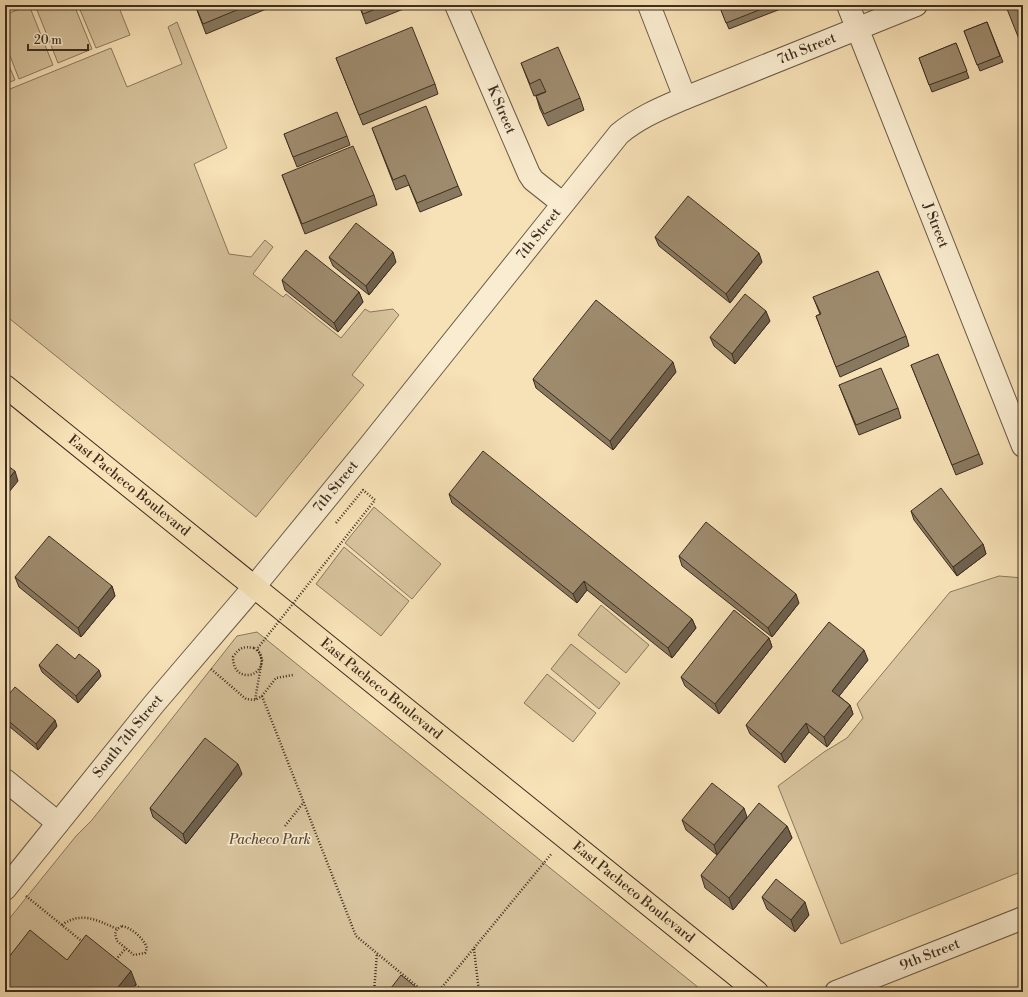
<svg xmlns="http://www.w3.org/2000/svg" width="1028" height="997" viewBox="0 0 1028 997" font-family="'Libre Bodoni',serif">
<style>
.green{fill:#d7c39d;stroke:#8a785f}
.lines{fill:none;stroke-linecap:round;stroke-linejoin:round}
.minor-casing{stroke:#6c5b46;stroke-width:24}
.highway-casing{stroke:#3d2e21;stroke-width:24}
.path{stroke:#3d2e21;stroke-width:2.5;stroke-dasharray:1 2;stroke-linecap:butt}
.minor{stroke:#faecd0;stroke-width:22}
.highway{stroke:#f7e1b6;stroke-width:22}
.path-bridge{stroke:#3d2e21;stroke-width:2.5;stroke-dasharray:1 2;stroke-linecap:butt}
.wall{fill:#88785f;stroke:#3d2e21}
.shaded-wall{fill:#6f614d;stroke:#3d2e21}
.building{fill:#9e8b6e;stroke:#3d2e21}
.labels{text-anchor:middle;dominant-baseline:central;stroke-width:3;stroke-linejoin:round;paint-order:stroke}
.street-label{font-size:14px;fill:#3d2e21;stroke:#faecd0}
.park-label{font-size:14px;font-style:italic;fill:#5c4c3a;stroke:#faecd0}
</style>
<rect width="100%" height="100%" fill="#f7e1b6"/>
<filter id="stains"><feTurbulence type="fractalNoise" baseFrequency=".005" numOctaves="4"/><feColorMatrix values="0 0 0 0 .2 0 0 0 0 .09 0 0 0 0 .02 0 0 0 .5 -.17"/></filter>
<radialGradient id="worn" r=".72"><stop offset=".6" stop-color="#630" stop-opacity="0"/><stop offset="1" stop-color="#630" stop-opacity=".3"/></radialGradient>
<!-- green -->
<path class="green" d="M29 5 53 65 19 79 5 43V15Z
M35 5H74L92 49 58 63Z
M78 5H118L130 35 96 48Z
M177 22 227 148 194 164 229 254 251 257 265 240 273 247 253 274 283 297 286 294 341 338 365 309 370 312 393 309 399 315 352 375 364 385 256 517 5 315V91L111 48 127 87 182 64 168 27Z
M5 56 15 80 5 84Z
M374 507 441 564 412 599 345 543Z
M344 547 409 601 381 636 316 584Z
M999 576 1023 578V871L841 944 778 786 824 752 847 738 863 718 857 704 950 592Z
M601 605 649 645 626 673 578 635Z
M257 632 704 992H5V924L76 836 92 820 237 636Z
M571 644 620 683 599 709 551 669Z
M547 674 596 713 573 742 524 703Z"/>
<g class="lines">
<!-- minor casing -->
<g class="minor-casing">
<g id="minor">
<path id="s1" d="M456 5 529 174 533 180 562 203"/>
<path d="M649 5 685 98"/>
<path id="s2" d="M848 5 1023 446"/>
<path d="M5 780 58 823"/>
<path id="s3" d="M5 889 154 704 254 587 370 445 619 134C639 117 662 108 685 98L916 5"/>
<path id="s4" d="M836 992 1023 918"/>
</g>
</g>
<!-- highway casing -->
<g class="highway-casing">
<g id="highway">
<path id="s5" d="M5 386 757 992"/>
</g>
</g>
<!-- path -->
<path class="path" d="M254 648 260 653 262 660 255 700
M211 669 246 699 255 700 262 696 276 678 293 675
M262 696 356 936 424 992
M285 826 304 802
M26 896 84 943
M62 925C81 911 97 920 117 929
M122 926C132 928 144 939 147 948L145 953 134 955 117 941 115 934 117 929Z
M474 949 479 992
M114 962 126 948
M133 983 145 992
M374 992 377 953
M438 992 552 853"/>
<!-- minor -->
<use href="#minor" class="minor"/>
<!-- highway -->
<use href="#highway" class="highway"/>
<!-- path-bridge -->
<path class="path-bridge" d="M254 648C243 646 239 648 233 657 233 688 275 675 257 649L375 500 363 490 336 523"/>
</g>
<!-- wall -->
<path class="wall" d="M195 5H276L206 34Z
M359 5H411V6L366 24Z
M719 5H791L729 29Z
M987 22 1003 62 980 71 964 31Z
M956 43 969 78 932 92 919 58Z
M336 58 435 84 438 94 363 125Z
M521 63 580 98 584 110 548 126 540 109 536 96 545 92 534 96Z
M372 128 458 186 462 195 420 212 409 185 396 190Z
M284 134 347 136 350 145 297 167Z
M282 175 374 195 377 205 305 234Z
M655 237 762 262 730 303 659 246Z
M329 257 396 262 369 295 333 266Z
M282 280 359 292 363 302 338 332 285 290Z
M813 297 906 336 909 346 840 377 816 316 820 314Z
M770 321 735 364 714 346 710 337Z
M911 365 979 454 983 464 956 475Z
M676 372 613 450 536 388 533 379Z
M839 385 898 408 901 418 859 435Z
M449 494 692 619 696 628 672 658 587 590 577 603 452 503Z
M911 511 983 544 986 554 957 576 914 520Z
M679 556 799 603 772 637 682 566Z
M15 577 112 586 115 596 81 637 19 587Z
M769 638 772 647 719 714 685 686 681 677Z
M75 659 101 676 78 703 42 672 39 665Z
M868 660 839 696 850 705 853 714 827 747 809 732 785 763 750 734 746 725Z
M5 699 57 726 38 750 5 723Z
M242 774 186 844 153 817 150 808Z
M747 817 717 855 686 830 682 820Z
M787 826 792 838 733 910 705 888 701 875Z
M762 897 809 915 795 932 767 909Z"/>
<!-- shaded-wall -->
<path class="shaded-wall" d="M393 252 396 262 369 295 366 286Z
M759 253 762 262 730 303 726 294Z
M359 292 363 302 338 332 334 323Z
M766 311 770 321 735 364 732 354Z
M673 362 676 372 613 450 610 441Z
M15 471 18 481 5 497V483Z
M983 544 986 554 957 576 953 567Z
M584 581 587 590 577 603 573 594Z
M112 586 115 596 81 637 78 628Z
M796 594 799 603 772 637 768 628Z
M692 619 696 628 672 658 668 648Z
M769 638 772 647 719 714 715 704Z
M864 650 868 660 836 700 832 691Z
M99 670 101 676 78 703 76 696Z
M850 705 853 714 827 747 824 737Z
M55 720 57 726 38 750 36 744Z
M806 723 809 732 785 763 781 754Z
M238 764 242 774 186 844 183 834Z
M744 808 747 817 717 855 714 845Z
M787 826 792 838 733 910 729 898Z
M805 902 809 915 795 932 791 920Z
M131 971 136 984 129 992H114Z"/>
<!-- building -->
<path class="building" d="M195 5H249L203 24Z
M359 5H386L363 14Z
M719 5H772L726 23Z
M1017 5H1023V49L1007 9Z
M987 22 1000 56 977 65 964 31Z
M412 27 435 84 359 115 336 58Z
M956 43 967 71 929 85 919 58Z
M558 47 580 98 544 114 536 96 546 92 540 79 530 84 521 63Z
M426 106 458 186 417 203 405 175 393 180 372 128Z
M337 112 347 136 293 157 284 134Z
M353 146 374 195 302 224 282 175Z
M688 196 759 253 726 294 655 237Z
M356 223 393 252 366 286 329 257Z
M306 250 359 292 334 323 282 280Z
M878 271 906 336 836 367 816 316 821 314 813 297Z
M745 294 766 311 732 354 710 337Z
M596 300 673 362 610 441 533 379Z
M938 354 979 454 952 465 911 365Z
M881 368 898 408 856 425 839 385Z
M483 451 692 619 668 648 584 581 573 594 449 494Z
M5 464 15 471 5 483Z
M941 488 983 544 953 567 911 511Z
M706 522 796 594 768 628 679 556Z
M49 536 112 586 78 628 15 577Z
M734 610 769 638 715 704 681 677Z
M829 622 864 650 832 691 850 705 824 737 806 723 781 754 746 725Z
M57 644 75 659 79 654 99 670 76 696 39 665Z
M15 687 55 720 36 744 5 718V699Z
M205 738 238 764 183 834 150 808Z
M712 783 744 808 714 845 682 820Z
M759 803 787 826 729 898 701 875Z
M776 879 805 902 791 920 762 897Z
M30 930 67 960 86 935 131 971 114 992H5V962Z
M401 975 422 992H388Z"/>
<g class="labels">
<!-- street labels -->
<g class="street-label">
<text stroke="none"><textPath href="#s3" startOffset="1180">7th Street</textPath></text>
<text stroke="none"><textPath href="#s1" startOffset="114">K Street</textPath></text>
<text stroke="none"><textPath href="#s2" startOffset="237">J Street</textPath></text>
<text stroke="none"><textPath href="#s3" startOffset="845">7th Street</textPath></text>
<text stroke="none"><textPath href="#s5" startOffset="159">East Pacheco Boulevard</textPath></text>
<text stroke="none"><textPath href="#s3" startOffset="521">7th Street</textPath></text>
<text stroke="none"><textPath href="#s5" startOffset="483">East Pacheco Boulevard</textPath></text>
<text stroke="none"><textPath href="#s3" startOffset="196">South 7th Street</textPath></text>
<text stroke="none"><textPath href="#s5" startOffset="807">East Pacheco Boulevard</textPath></text>
<text stroke="none"><textPath href="#s4" startOffset="101">9th Street</textPath></text>
</g>
<!-- park labels -->
<g class="park-label">
<text x="270" y="840">Pacheco Park</text>
</g>
</g>
<!-- margin -->
<rect width="1028" height="997" fill="none" stroke="#f7e1b6" stroke-width="20"/>
<rect x="6" y="6" width="1016" height="985" fill="none" stroke="#3d2e21" stroke-width="2"/>
<rect x="10" y="10" width="1008" height="977" fill="none" stroke="#3d2e21"/>
<!-- scale -->
<path d="M28 44v6h60v-6" fill="none" stroke="#3d2e21" stroke-width="2"/>
<text x="34" y="44" font-size="12" fill="#3d2e21" stroke="#faecd0" stroke-width="3" paint-order="stroke">20 m</text>
<rect width="100%" height="100%" filter="url(#stains)"/>
<rect width="100%" height="100%" fill="url(#worn)"/>
</svg>
